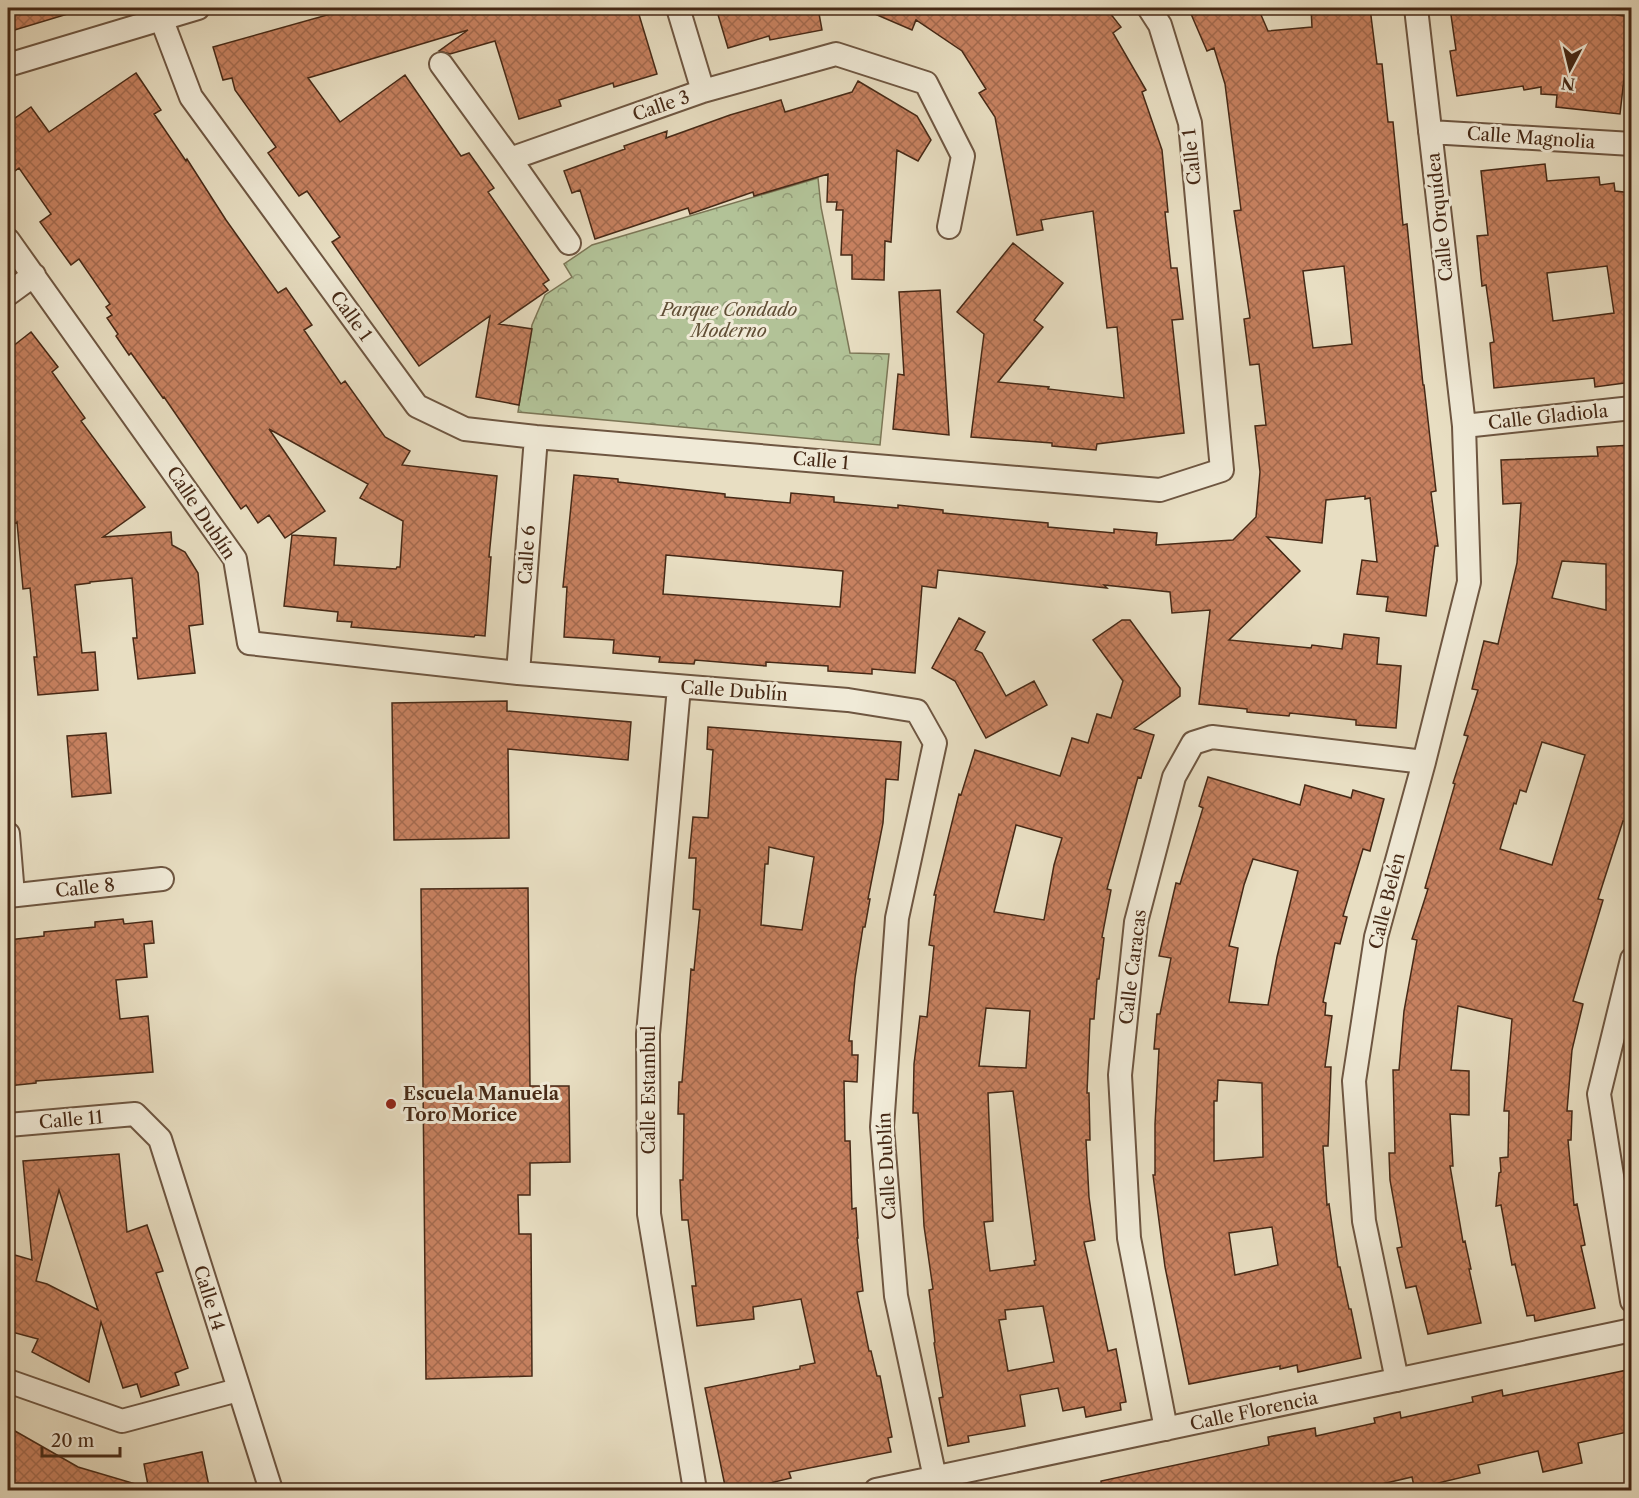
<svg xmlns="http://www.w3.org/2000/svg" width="1639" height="1498" viewBox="0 0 1639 1498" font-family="'Libre Caslon Text',serif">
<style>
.park{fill:url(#park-crowns);stroke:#7c7656;stroke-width:1.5}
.building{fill:url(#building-cross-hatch);stroke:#462916;stroke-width:1.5;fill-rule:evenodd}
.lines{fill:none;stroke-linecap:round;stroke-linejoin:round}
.minor-casing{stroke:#6e5641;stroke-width:26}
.minor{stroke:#f0ead7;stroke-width:22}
.poi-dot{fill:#8f2418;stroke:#f0ead7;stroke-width:2}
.labels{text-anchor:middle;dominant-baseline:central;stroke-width:6;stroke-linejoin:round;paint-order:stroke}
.street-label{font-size:18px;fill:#462916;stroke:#f0ead7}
.park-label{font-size:18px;font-style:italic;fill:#614f36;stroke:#f0ead7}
.poi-label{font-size:18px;font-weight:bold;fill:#462916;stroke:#f0ead7;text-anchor:start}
</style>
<defs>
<pattern id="park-crowns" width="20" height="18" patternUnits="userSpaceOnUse" patternTransform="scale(1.5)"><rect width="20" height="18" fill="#b2c297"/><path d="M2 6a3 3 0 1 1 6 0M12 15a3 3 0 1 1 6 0" fill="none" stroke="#939e7a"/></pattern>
<pattern id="building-cross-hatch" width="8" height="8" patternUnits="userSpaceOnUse" patternTransform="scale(1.5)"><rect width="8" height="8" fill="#c78160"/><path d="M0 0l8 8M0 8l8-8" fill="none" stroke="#a36a4e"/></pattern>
</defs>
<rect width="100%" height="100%" fill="#e8dec2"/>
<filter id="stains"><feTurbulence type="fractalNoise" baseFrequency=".00333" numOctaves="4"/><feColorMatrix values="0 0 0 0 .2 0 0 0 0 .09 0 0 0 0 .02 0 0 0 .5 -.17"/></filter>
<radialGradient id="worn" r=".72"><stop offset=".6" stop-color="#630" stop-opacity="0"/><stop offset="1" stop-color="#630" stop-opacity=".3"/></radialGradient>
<!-- park -->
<path class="park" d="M818 178 821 207 850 353 889 354 880 445 518 412 532 325 545 295 572 277 564 264 592 245Z"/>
<!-- building -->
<path class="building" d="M8 8H70L71 13 8 32Z
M352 8H637L657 74 614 87 613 83 559 100 561 106 519 119 495 41 450 54 439 51 468 30 308 78 340 122 405 75 461 156 469 153 494 188 488 192 549 280 543 284 548 290 499 324 532 329 519 405 476 397 490 316 419 366 332 242 340 237 307 191 299 196 268 153 276 147 235 90 232 78 223 80 213 47Z
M716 8H818L822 30 770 40 769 36 728 48Z
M861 8H1106L1121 27 1113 33 1146 90 1142 92 1162 150 1168 212H1165L1171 268H1177L1183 319 1172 320 1184 433 1097 444 1096 450 1052 446V443L971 437 984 334 957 312 1013 243 1063 283 1034 320 1043 327 998 382 1049 387 1048 389 1124 398 1117 327 1107 328 1093 211 1041 220 1043 230 1017 235 995 117 979 93 986 89 962 51 916 20 912 30Z
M1206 8H1258L1268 31 1312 27 1311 8H1370L1377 64H1382L1388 122H1393L1403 225 1407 224 1423 385H1424L1436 491 1431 492 1438 546H1435L1426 616 1386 611 1388 597 1357 594 1362 560 1377 562 1370 498 1365 499V496L1326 500 1322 543 1267 537 1300 571 1229 640 1311 648 1312 645 1342 649 1344 634 1379 638 1377 664 1401 666 1396 728 1356 725V720L1290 713 1289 716 1247 712V709L1199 704 1210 610 1172 613 1170 592 1104 585 1107 588 938 570 936 588 922 586 915 673 872 669V674L828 671V666L766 662V666L695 660 694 664 659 662 660 657 613 653 614 640 564 637 567 587H563L574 475 618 479V482L725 494V497L790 503 791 493 834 497V502L898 508V505L943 510V513L1048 523V527L1114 533V529L1157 533 1156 545 1233 540 1256 517 1260 472 1255 426 1266 425 1259 364 1250 365 1244 319 1250 318 1234 211 1241 210 1225 84 1214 48 1207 51 1191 14ZM1344 266 1352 344 1313 348 1303 271ZM666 555 843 571 840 607 663 594Z
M1450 8H1618L1617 15 1631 17 1620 114 1556 107 1557 95 1541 94V87L1524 90 1523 86 1457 96 1450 51 1456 50Z
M136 73 161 110 154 114 186 161 187 159 226 220 278 293 286 288 312 325 304 330 341 384 345 381 385 437 410 451 402 465 497 476 489 557H491L485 636 475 635 474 637 351 627 352 622 337 621 338 612 284 606 292 535 336 538 334 565 396 569 397 567H400L403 521 360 498 368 484 269 429 325 511 285 538 269 515 258 523 246 505 241 509 164 397 163 398 131 353 129 355 116 336 118 334 107 318 112 315 106 307 110 304 79 259 71 265 40 222 51 214 19 168 8 176V123L31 107 49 132Z
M858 81 917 116 931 140 918 161 897 150 891 242 885 241 884 280 852 279V255H841L843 210H836L837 202H827L828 174 754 196 753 192 690 214 688 208 595 239 580 190 572 193 564 171 625 149 624 146 667 131 666 138 730 115 781 100 785 112 852 92Z
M1545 164 1547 181 1599 177 1600 185 1614 183 1615 191 1632 193V382L1595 387 1594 378 1494 388 1490 343 1494 342 1486 285 1482 286 1477 236 1488 235 1481 171ZM1607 266 1614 313 1553 321 1547 273Z
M940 290 949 435 893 429 898 374 904 375 899 292Z
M31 332 58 367 52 372 85 418 81 421 145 507 103 537 171 532 172 545 185 552 198 573 203 624 189 626 195 673 138 679 133 638H137L132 578 90 582V583L75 585 82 653 95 652 98 690 38 695 34 657H37L30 588 23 589 17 522 8 529V350Z
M1632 445V823L1623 821 1598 899 1603 900 1573 1001 1583 1004 1572 1050 1567 1111H1572L1571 1140H1568L1574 1205 1577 1204 1585 1245 1581 1246 1595 1308 1535 1321 1534 1315 1527 1316 1515 1264 1512 1265 1501 1205 1496 1206 1499 1173 1501 1172 1500 1158 1508 1157 1509 1111H1504L1512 1019 1458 1006 1451 1070 1469 1071V1115L1450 1114 1453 1166H1450L1463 1242 1465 1241 1471 1269H1469L1481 1323 1428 1334 1416 1286 1406 1288 1397 1248 1402 1247 1390 1180 1389 1153H1395L1393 1070H1399L1404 1011 1417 940 1412 939 1428 889 1425 888 1455 784 1453 783 1468 736 1464 735 1478 690 1472 689 1484 641 1498 644 1517 563 1521 503 1503 504 1501 460 1598 456 1597 447ZM1562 561 1606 564V610L1552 598ZM1542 742 1585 755 1552 865 1500 849 1514 803 1516 804 1520 790 1526 792Z
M959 618 985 632 975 650 982 653 1006 696 1034 681 1047 705 986 738 955 681 932 668Z
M1122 620H1130L1180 688V696L1134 729 1154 735 1141 778 1138 777 1107 889 1111 890 1102 937 1104 938 1099 979H1097L1094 1019H1090L1087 1093H1089L1090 1140H1086L1089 1197 1095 1240 1084 1242 1108 1351 1116 1349 1126 1402 1120 1403 1121 1410 1086 1417 1084 1407 1063 1411 1058 1388 1020 1395 1025 1426 968 1436 969 1442 948 1446 939 1398 943 1397 934 1343 935 1342 929 1290 933 1289 924 1226 918 1113H913L914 1064 920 1016 927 1017 934 946 929 945 936 895H934L959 794 961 795 975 750 1060 776 1072 738 1088 743 1097 714 1111 718 1123 681 1093 640ZM1016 825 1062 838 1054 865 1044 920 994 912ZM986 1008 1030 1011 1026 1068 979 1066ZM1013 1091 1036 1260 1034 1261 1035 1265 990 1271 984 1222 993 1221 988 1093ZM1043 1306 1054 1362 1008 1371 999 1320 1006 1319 1005 1310Z
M507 701V711L631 722 628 760 508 749 509 838 394 840 392 703Z
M708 727 901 742 898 780 886 779 883 823 868 899H870L865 927H863L855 978 849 1041H852V1055H858L857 1082 844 1081 845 1141H850L852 1209 856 1208 858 1238H857L863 1291 857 1292 869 1351H871L877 1376H880L892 1437 888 1438 891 1452 789 1472 791 1478 737 1491H726L705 1388 800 1369V1366L815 1363 801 1299 753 1307 754 1319 697 1326 692 1286H696L688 1220H682L680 1180H683L684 1114H678L679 1082H682L691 969 694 970 700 910 693 909 696 858H689L693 817 708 818 713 750 707 749ZM769 847 814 857 802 930 761 925 765 864H768Z
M106 733 111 793 72 797 67 736Z
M1208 777 1300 805 1305 785 1351 798 1353 790 1384 799 1370 851 1363 849 1343 916 1347 917 1340 944 1335 943 1323 1002 1326 1003 1325 1015 1332 1016 1325 1067H1331L1328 1146H1323L1327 1205 1329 1204 1338 1267H1340L1349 1309H1351L1361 1358 1298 1372 1297 1365 1280 1369V1366L1189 1384 1165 1267 1153 1175H1155V1124L1159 1049H1154L1157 1014H1160L1171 958 1159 956 1176 883 1180 884 1203 808 1199 806ZM1253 859 1298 871 1277 957 1268 1005 1229 1002 1238 948 1229 946 1244 885ZM1218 1080 1262 1083 1263 1157 1214 1161V1101H1217ZM1272 1227 1278 1265 1235 1275 1229 1233Z
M528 888 530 1086H569L570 1162 530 1163V1195H518L519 1234H531L532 1376 426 1379 421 889Z
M123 919 124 924 152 921 154 943 144 944 147 977 116 980 120 1019 148 1016 153 1072 36 1081V1083L8 1086V940L44 936V932L95 927V922Z
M119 1154 127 1232 147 1225 163 1271 156 1273 188 1368 175 1373 179 1385 141 1397 137 1384 123 1388 101 1322 89 1382 32 1352 38 1339 8 1331V1253L32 1260 23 1161ZM59 1190 98 1310 47 1284 36 1281Z
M1632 1369V1431L1578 1443 1582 1463 1543 1472 1538 1451 1478 1465 1480 1473 1434 1484 1435 1491H1415L1412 1477 1352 1491H1102L1101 1481 1269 1445 1268 1437 1315 1428 1316 1436 1375 1423 1374 1418 1400 1412 1401 1418 1473 1402 1472 1397 1502 1390 1503 1396Z
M8 1427 78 1467 139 1485 138 1491H25L8 1481Z
M202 1452 210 1491H149L144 1464Z"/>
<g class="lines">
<!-- minor casing -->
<g class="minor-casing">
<path id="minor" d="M678 8 703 91
M161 18 191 97 417 406 465 429 536 437 1160 490 1222 470 1190 123 1160 25 1149 8
M441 64 510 159 569 243
M8 65 198 8
M1430 132 1632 144
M510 159 703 91 836 54 926 83 963 156 949 227
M8 240 235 559 249 643 518 673 848 700 917 711 935 743 897 918 882 1127 896 1296 935 1478
M8 294 34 275
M1464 426 1632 408
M518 673 536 437
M679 687 648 1034 649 1214 695 1490
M8 834 13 895
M8 896 162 879
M1632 959 1599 1094 1632 1301
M8 1125 135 1114 160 1139 271 1490
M1397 1380 1364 1221 1354 1081 1376 937 1424 762 1469 582 1464 426 1416 8
M8 1381 122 1421 238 1390
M1166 1429 1129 1238 1120 1075 1136 922 1174 777 1193 743 1212 737 1424 762
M876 1490 1632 1330"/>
</g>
<!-- minor -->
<use href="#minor" class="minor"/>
</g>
<!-- markers -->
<circle class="poi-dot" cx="391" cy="1104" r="6"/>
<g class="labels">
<!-- street labels -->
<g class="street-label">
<text transform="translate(661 106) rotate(-19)">Calle 3</text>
<text transform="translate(1531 138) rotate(4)">Calle Magnolia</text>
<text transform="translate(1192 157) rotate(-96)">Calle 1</text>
<text transform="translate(1440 217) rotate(-96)">Calle Orquídea</text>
<text transform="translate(351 316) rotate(54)">Calle 1</text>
<text transform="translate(1548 417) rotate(-6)">Calle Gladiola</text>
<text transform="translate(821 461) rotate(5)">Calle 1</text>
<text transform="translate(201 513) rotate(56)">Calle Dublín</text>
<text transform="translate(527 555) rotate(-86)">Calle 6</text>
<text transform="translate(734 691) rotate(4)">Calle Dublín</text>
<text transform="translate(85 888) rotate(-6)">Calle 8</text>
<text transform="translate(1387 901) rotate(-76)">Calle Belén</text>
<text transform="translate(1133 967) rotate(-83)">Calle Caracas</text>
<text transform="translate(649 1090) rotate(-90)">Calle Estambul</text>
<text transform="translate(71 1120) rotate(-5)">Calle 11</text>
<text transform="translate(887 1166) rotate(-93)">Calle Dublín</text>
<text transform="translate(209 1298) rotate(73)">Calle 14</text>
<text transform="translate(1254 1411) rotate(-12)">Calle Florencia</text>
</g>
<!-- park labels -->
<g class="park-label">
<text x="729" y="310">Parque Condado<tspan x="729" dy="21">Moderno</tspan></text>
</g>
<!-- poi labels -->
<g class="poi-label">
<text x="403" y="1094">Escuela Manuela<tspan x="403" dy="21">Toro Morice</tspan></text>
</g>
</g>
<!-- margin -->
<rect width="1639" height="1498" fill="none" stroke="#e8dec2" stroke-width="30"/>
<rect x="9" y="9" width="1621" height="1480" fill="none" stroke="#462916" stroke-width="3"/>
<rect x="15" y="15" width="1609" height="1468" fill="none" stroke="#462916" stroke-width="1.5"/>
<!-- north arrow -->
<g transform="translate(1570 69) rotate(187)" stroke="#f0ead7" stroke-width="4.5" paint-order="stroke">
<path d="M0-4.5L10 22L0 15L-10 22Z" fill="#462916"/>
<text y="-9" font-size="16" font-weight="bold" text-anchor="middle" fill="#462916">N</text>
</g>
<!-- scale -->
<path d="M42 1447v9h78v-9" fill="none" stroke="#462916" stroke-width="3"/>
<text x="51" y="1447" font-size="18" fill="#462916" stroke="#f0ead7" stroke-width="4.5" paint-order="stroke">20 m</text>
<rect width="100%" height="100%" filter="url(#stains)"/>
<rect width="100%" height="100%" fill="url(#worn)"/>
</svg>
